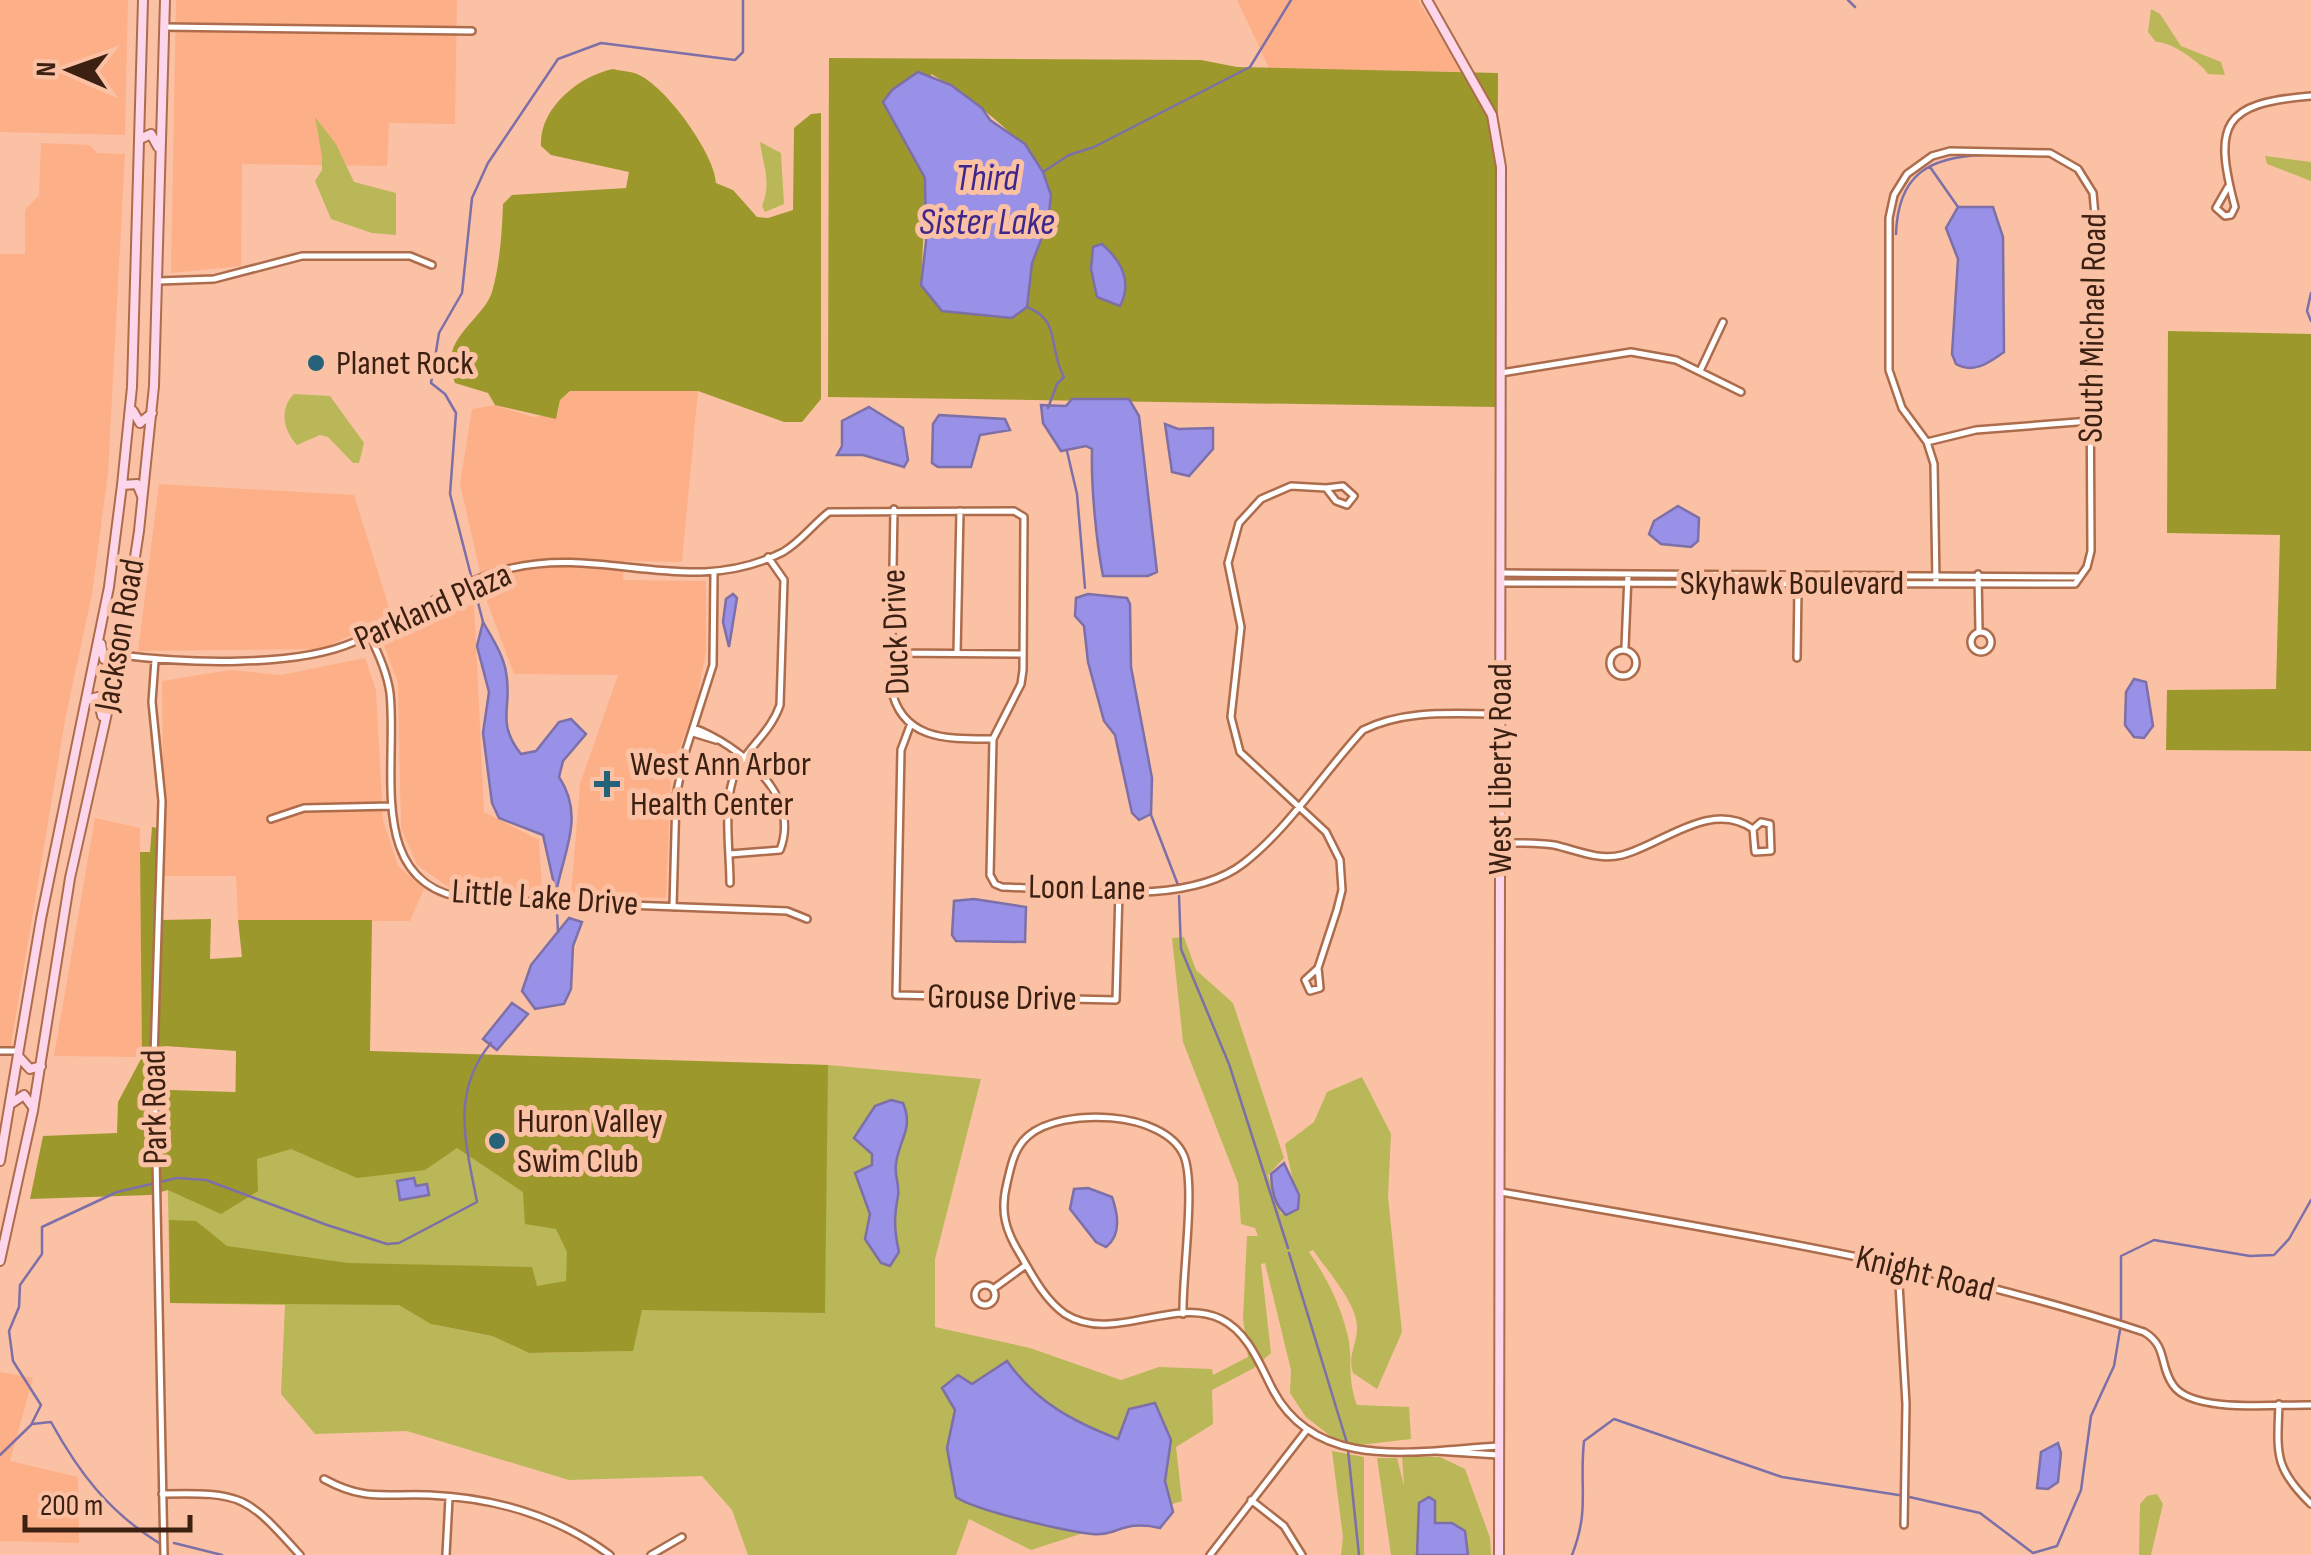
<svg xmlns="http://www.w3.org/2000/svg" width="2311" height="1555" viewBox="0 0 2311 1555" font-family="'Sofia Sans Condensed',sans-serif">
<style>
.built{fill:#fdaf88}
.green{fill:#b9b757;fill-rule:evenodd}
.forest{fill:#9c982c;fill-rule:evenodd}
.water{fill:#9990e7;stroke:#7d6fa7;stroke-width:2.5}
.lines{fill:none;stroke-linecap:round;stroke-linejoin:round}
.stream{stroke:#7d6fa7;stroke-width:2.5}
.street-casing{stroke:#ad6c4b;stroke-width:10}
.secondary-casing{stroke:#ad6c4b;stroke-width:12}
.street{stroke:#fff;stroke-width:5}
.secondary{stroke:#fdd6ec;stroke-width:8}
.poi-dot{fill:#26637a;stroke:#fbc1a5;stroke-width:4}
.labels{text-anchor:middle;dominant-baseline:central;stroke-width:10;stroke-linejoin:round;paint-order:stroke}
.street-label{font-size:35px;fill:#3c2113;stroke:#fbc1a5}
.poi-label{font-size:35px;fill:#3c2113;stroke:#fbc1a5;text-anchor:start}
.water-label{font-size:38px;font-style:italic;fill:#40278c;stroke:#fbc1a5}
</style>
<rect width="100%" height="100%" fill="#fbc1a5"/>
<!-- built -->
<path class="built" d="M0 0H128L125 135 0 132Z
M176 0H457L455 124 389 123 387 166 242 164 241 266 171 273Z
M1237 0H1418L1462 72 1269 68Z
M41 143 90 145 97 153 125 154 108 473 92 594 65 720 10 1051H0V254H25V210L39 195Z
M570 391H698L682 562 624 561 623 580 706 581V651L697 699 671 773 666 898 571 895 580 784 618 675 514 674 487 602 460 484 472 409 495 405 533 417 558 414 560 400Z
M159 484 354 495 392 617 321 649 138 651Z
M474 603 484 812 539 840 542 892 450 888 417 865 401 828 398 683 383 643Z
M365 658 376 690 383 820 398 866 424 889 410 921 238 920 236 876H164L162 681 230 670 281 675Z
M95 818 140 828 142 1057 54 1056Z
M0 1372 33 1378 10 1461 78 1477 79 1543 0 1541Z"/>
<!-- green -->
<path class="green" d="M2151 9 2160 14 2181 46 2221 62 2225 75 2208 74C2201 63 2171 41 2156 42L2148 32Z
M315 117 336 144 354 182 396 193V235L372 233 331 219 315 181 322 170V156Z
M760 142 781 153 784 204 765 212 762 206C772 182 763 166 760 142Z
M2265 156 2311 162V181L2267 164Z
M294 394 330 396 364 443 359 463H353L328 437 320 435 297 445C283 430 279 409 294 394Z
M1184 937 1196 970 1233 1003 1284 1158 1268 1175 1281 1214 1299 1210 1285 1144 1314 1122 1327 1092 1362 1077 1391 1134 1388 1197 1402 1332 1377 1389 1353 1373C1347 1355 1358 1343 1357 1326 1356 1302 1326 1269 1313 1250L1309 1252C1326 1276 1340 1304 1347 1333 1354 1358 1346 1376 1357 1405L1409 1407 1411 1439 1359 1445 1338 1442 1306 1417 1290 1393 1291 1370 1265 1263 1261 1264 1271 1353 1254 1368 1212 1390 1213 1424 1176 1447 1182 1501 1031 1550 969 1519 956 1555H748L732 1510 702 1476 569 1480 407 1431 315 1434 281 1394 285 1305 170 1303 166 1090 235 1093 236 1051 828 1065 981 1079 935 1259V1327L1030 1348 1121 1380 1159 1367 1212 1369 1213 1375 1248 1357 1243 1318 1247 1236H1258L1255 1228 1241 1224 1238 1183 1183 1042 1172 938ZM431 1324 632 1351 529 1353 492 1336Z
M1332 1451 1364 1457V1555H1341L1343 1537Z
M1402 1456 1440 1457 1465 1469 1490 1538 1491 1555H1391L1377 1458H1397L1404 1486Z
M2157 1494 2163 1504 2151 1555H2139L2140 1504 2147 1496Z"/>
<!-- forest -->
<path class="forest" d="M829 58 1201 60 1237 67 1498 73 1497 407 828 397ZM931 74C966 93 1053 157 1051 200 1050 223 1037 239 1033 260 1029 275 1029 291 1027 306L921 286Z
M613 69C621 71 630 71 637 74 665 85 715 154 716 183L733 190 757 217 768 218 793 210 794 128 811 114 821 113V399L802 422H784L698 391H570L560 400 556 419 495 405 488 393 455 383C436 339 483 321 492 292 500 264 502 232 503 204L512 195 626 188 629 172 551 155 541 146C539 108 579 76 613 69Z
M2168 331 2311 334V751L2166 750 2167 690 2276 689 2280 535 2167 533Z
M152 827 158 828 161 920 211 919 210 959 242 957 238 920H372L370 1051 828 1065 825 1313 642 1310 633 1351 529 1353 492 1336 431 1324 399 1305 170 1303 169 1220 196 1221 227 1246 348 1263 532 1267 537 1286 566 1281 567 1252 556 1229 525 1224 523 1192 457 1148 425 1170 357 1178 291 1149 257 1159 258 1191 221 1214 168 1190 150 1195 30 1199 43 1136 117 1133 118 1102 142 1057 140 852H150ZM165 1046 236 1051V1092L166 1090Z"/>
<!-- water -->
<path class="water" d="M918 72 951 85 982 108 990 120 1025 144 1043 172 1051 195 1048 222 1032 263 1027 307 1012 318 942 311 921 285 926 242 925 178 883 102 892 90Z
M1958 207H1993L2003 237 2004 352C1989 363 1973 374 1956 364L1952 354 1958 259 1946 228Z
M1102 244C1121 261 1133 281 1120 306L1097 297 1091 269 1093 247Z
M1072 399H1129L1139 416 1157 572 1148 576H1103C1096 540 1091 486 1092 449L1086 446 1061 451 1043 423 1041 405 1066 406Z
M869 407 903 428 908 460 904 467 863 455H837L842 446V421Z
M939 415 1005 419 1010 430 980 435 971 467H938L932 463 933 424Z
M1165 424 1178 429 1213 428V449L1189 476 1172 472Z
M1678 506 1699 518 1698 541 1691 547 1661 544 1649 534 1654 521Z
M733 594 737 598 729 647 723 622 726 599Z
M1088 594 1127 598 1130 604 1131 667 1152 778 1151 814 1139 820 1132 813 1115 735 1104 721 1088 662 1084 626 1075 616 1076 598Z
M483 622C492 638 503 654 506 672 513 708 495 721 521 754L536 751 559 722 571 719 586 734 563 761 559 777C585 816 564 850 556 893L543 835 499 818 492 803 483 733 489 692 477 646Z
M2134 679 2146 682 2153 726 2144 738 2134 737 2125 725 2126 692Z
M974 899 1026 907 1025 942 956 941 952 935 954 901Z
M569 918 582 922 573 946 571 989 564 1004 535 1009 522 991 531 965Z
M512 1003 528 1014 497 1050 483 1039Z
M891 1100 903 1103C914 1129 899 1139 896 1164 894 1175 900 1186 898 1196 894 1216 894 1230 899 1252L890 1266 881 1263 865 1239 870 1214 855 1173 872 1165V1154L854 1138 875 1106Z
M1284 1163 1299 1195 1298 1209 1286 1215C1274 1204 1272 1191 1271 1174Z
M414 1178 416 1186 427 1184 429 1195 400 1200 397 1181Z
M1088 1188 1112 1197C1118 1214 1122 1235 1106 1247L1096 1242 1070 1209 1074 1189Z
M1007 1361C1036 1402 1072 1421 1118 1439L1129 1409 1155 1403 1171 1440 1165 1481 1173 1512 1160 1528C1123 1519 1116 1537 1092 1534 1066 1531 976 1511 956 1497L947 1448 955 1410 942 1388 958 1375 972 1384Z
M2058 1443 2061 1453 2058 1482 2048 1489 2037 1488 2041 1452Z
M1429 1497 1435 1501V1523H1452L1465 1531 1468 1555H1417L1419 1503Z"/>
<g class="lines">
<!-- stream -->
<path class="stream" d="M1848 0 1855 7
M1988 154H2001
M1930 167 1958 207
M1043 172 1069 155 1094 147 1250 67 1291 0
M1896 234C1898 175 1928 157 1983 155
M2311 293 2307 311 2311 321
M1027 307C1062 321 1047 346 1064 377L1057 384 1048 408
M1067 451 1077 494 1085 588
M483 622 450 494 456 413 445 394 431 383 439 333 462 293 472 198 488 163 558 59 601 43 735 60 743 52V0
M1151 815 1178 885
M556 893 558 932
M1179 896 1181 949 1229 1064 1288 1248
M1289 1253 1347 1443
M32 1424 51 1422C79 1473 109 1512 159 1543
M1348 1450 1359 1555
M0 1455 31 1425 41 1405 13 1361 9 1331 19 1307 20 1285 42 1254V1227L117 1192 177 1178 206 1180 327 1225 387 1244 399 1243 477 1202C466 1144 450 1092 491 1043
M174 1543 222 1555
M1572 1555C1590 1509 1579 1488 1584 1441L1614 1419 1782 1477 1905 1496 1980 1513 2033 1553 2057 1546 2081 1490 2091 1416 2114 1366 2121 1324V1256L2154 1240 2250 1256 2274 1255 2289 1239 2311 1200"/>
<!-- street casing -->
<g class="street-casing">
<path id="street" d="M164 27 472 31
M2228 187 2216 208 2225 216 2231 215 2235 207C2213 124 2222 103 2311 96
M159 281 214 279 302 256H410L432 265
M1700 371 1723 322
M1501 373 1631 352 1676 360 1741 392
M1927 442 1976 430 2090 421
M894 509 891 687C901 741 948 739 993 739
M1500 573 2080 577
M1978 574 1979 631
M1500 583 2075 584 2087 567 2091 551 2090 370 2100 272 2093 193 2078 169 2050 153 1950 151 1932 156 1907 174 1894 195 1889 218V370L1902 408 1927 442 1934 464 1936 582
M1971 642a10 10 0 1 1 20 0a10 10 0 1 1-20 0Z
M369 635C379 654 387 672 390 693 398 768 364 888 471 899L787 911 807 919
M1625 647 1628 575
M1610 663a13 13 0 1 1 26 0a13 13 0 1 1-26 0Z
M891 653 1023 654
M957 653 960 511
M120 655C183 663 295 668 354 642 405 619 457 581 512 568 605 546 690 599 783 552 801 542 813 524 829 512L1014 511 1024 517 1023 670 1021 684 993 739 990 875 995 884 1002 887C1072 889 1187 908 1244 863 1290 827 1323 773 1363 730 1406 709 1453 714 1499 714
M1797 658 1798 586
M155 660 152 702 162 801 154 1058 164 1555
M910 726 901 750 896 995 1116 1000 1119 890
M694 728C738 745 802 794 780 850L730 854
M693 733 716 740
M271 819 304 808 392 806
M1499 843C1518 843 1536 842 1554 845 1577 850 1598 861 1622 855 1662 845 1710 799 1753 829L1755 852 1771 851 1770 824 1761 822 1753 829
M730 883C730 851 722 801 736 771 748 747 771 732 780 705L784 580 768 557
M673 907 676 796 685 753 713 665 714 574
M1318 968 1320 988 1310 991 1305 980 1318 968 1337 910 1342 890 1340 860 1326 832 1240 752 1231 717 1241 627 1228 563 1239 523 1261 499 1291 486 1326 488 1336 501 1347 505 1354 496 1343 486 1326 488
M0 1051H17
M1501 1192C1716 1230 1935 1263 2144 1332 2168 1346 2159 1366 2173 1385 2192 1414 2278 1404 2311 1405
M1898 1267 1906 1404 1904 1525
M975 1295a10 10 0 1 1 20 0a10 10 0 1 1-20 0Z
M993 1289 1026 1265
M1183 1314C1182 1275 1196 1186 1184 1156 1165 1110 1061 1107 1028 1136 1014 1148 1011 1166 1007 1183 1000 1211 1005 1230 1020 1254 1032 1275 1045 1300 1065 1314 1112 1344 1173 1296 1221 1319 1248 1332 1260 1365 1273 1390 1317 1474 1421 1450 1498 1446
M2279 1404C2277 1454 2274 1468 2311 1504
M1436 1451 1498 1455
M324 1479C366 1502 386 1493 429 1495 496 1498 556 1515 610 1555
M162 1494C243 1492 247 1496 300 1555
M1251 1500 1284 1526 1302 1555
M446 1555 449 1498
M651 1555 682 1537
M1210 1555 1306 1431"/>
</g>
<!-- secondary casing -->
<g class="secondary-casing">
<path id="secondary" d="M1427 0 1492 115 1501 167 1499 1555
M140 139 151 134 158 147
M133 411 140 423 152 413
M122 485 137 484 142 496
M101 644 104 659 120 655
M86 700 98 697 102 716
M19 1057 30 1069 41 1066
M12 1103 24 1095 32 1106
M0 1161 41 919 109 587 122 485 132 387 143 0
M0 1261 33 1111 70 878 120 655 139 531 154 386 165 0"/>
</g>
<!-- street -->
<use href="#street" class="street"/>
<!-- secondary -->
<use href="#secondary" class="secondary"/>
</g>
<!-- markers -->
<g class="poi-dot">
<circle cx="316" cy="363" r="10"/>
<path d="M602 769h10v10h10v10h-10v10h-10v-10h-10v-10h10z"/>
<circle cx="497" cy="1141" r="10"/>
</g>
<g class="labels">
<!-- street labels -->
<g class="street-label">
<text transform="translate(2093 328) rotate(-89)">South Michael Road</text>
<text x="1792" y="583">Skyhawk Boulevard</text>
<text transform="translate(433 607) rotate(-24)">Parkland Plaza</text>
<text transform="translate(896 632) rotate(-92)">Duck Drive</text>
<text transform="translate(120 635) rotate(-80)">Jackson Road</text>
<text transform="translate(1500 769) rotate(-90)">West Liberty Road</text>
<text transform="translate(1087 888) rotate(1)">Loon Lane</text>
<text transform="translate(545 898) rotate(4)">Little Lake Drive</text>
<text transform="translate(1002 998) rotate(1)">Grouse Drive</text>
<text transform="translate(155 1107) rotate(-91)">Park Road</text>
<text transform="translate(1925 1274) rotate(14)">Knight Road</text>
</g>
<!-- poi labels -->
<g class="poi-label">
<text x="336" y="363">Planet Rock</text>
<text x="630" y="764">West Ann Arbor<tspan x="630" dy="40">Health Center</tspan></text>
<text x="517" y="1121">Huron Valley<tspan x="517" dy="40">Swim Club</tspan></text>
</g>
<!-- water labels -->
<g class="water-label">
<text x="987" y="178">Third<tspan x="987" dy="44">Sister Lake</tspan></text>
</g>
</g>
<!-- north arrow -->
<g transform="translate(70 70) rotate(272)" stroke="#fbc1a5" stroke-width="8" paint-order="stroke">
<path d="M0-8L18 38L0 25L-18 38Z" fill="#3c2113"/>
<text y="-15" font-size="28" font-weight="bold" text-anchor="middle" fill="#3c2113">N</text>
</g>
<!-- scale -->
<path d="M25 1515v15h165v-15" fill="none" stroke="#3c2113" stroke-width="5"/>
<text x="40" y="1515" font-size="30" fill="#3c2113" stroke="#fbc1a5" stroke-width="8" paint-order="stroke">200 m</text>
</svg>
